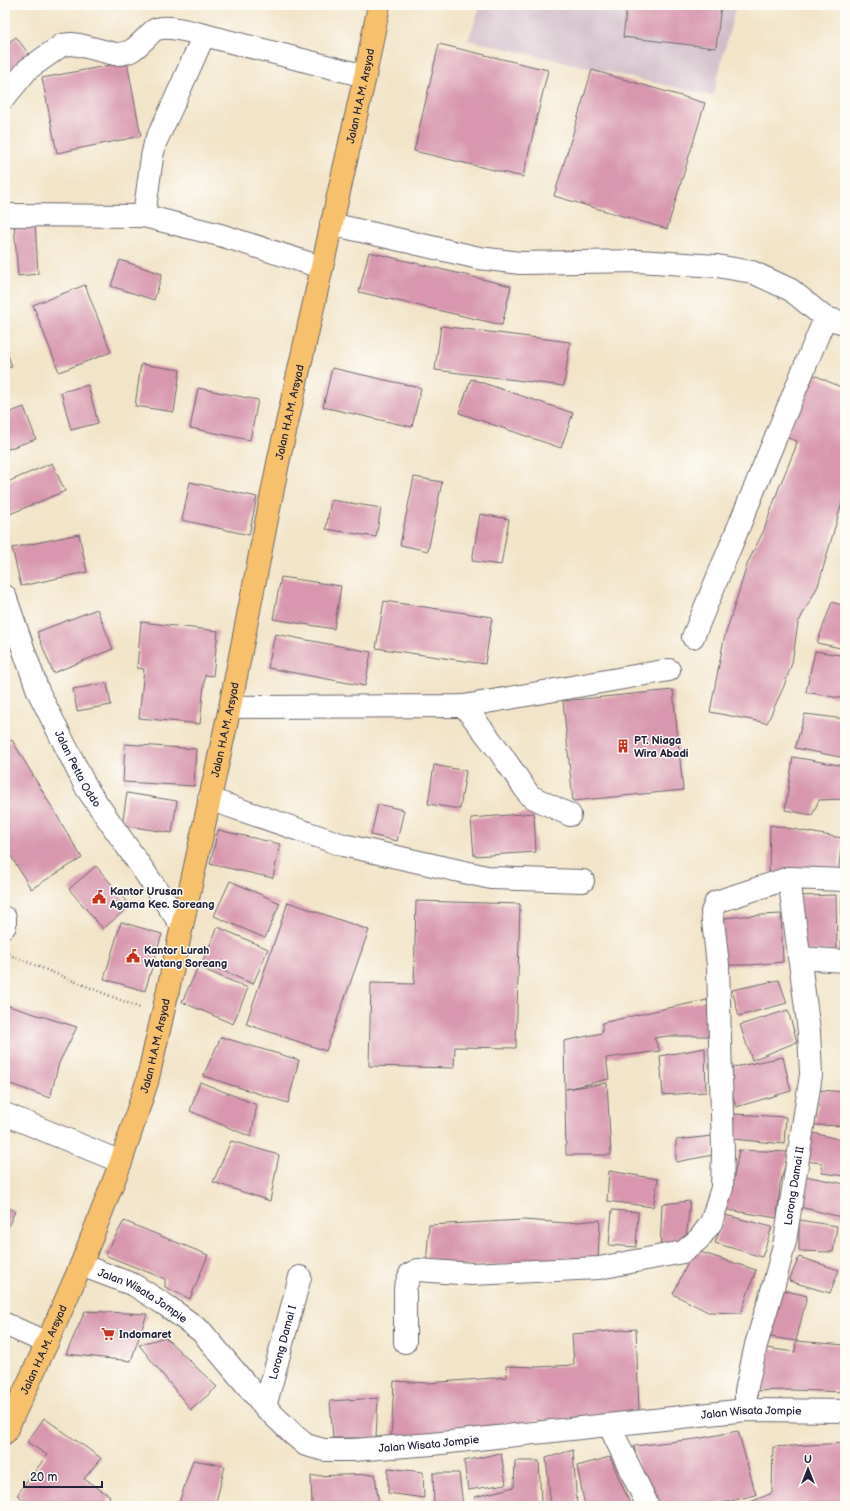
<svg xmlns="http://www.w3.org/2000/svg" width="850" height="1511" viewBox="0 0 850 1511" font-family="'Balsamiq Sans',sans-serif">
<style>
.industrial{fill:#d1bdc9}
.building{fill:#d897ae}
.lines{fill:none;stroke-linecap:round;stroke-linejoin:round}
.minor-casing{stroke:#6b666c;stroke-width:24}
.highway-casing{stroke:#6b666c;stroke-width:24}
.path{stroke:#6b666c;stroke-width:2.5;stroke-dasharray:1 3;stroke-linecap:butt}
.minor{stroke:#fff;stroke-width:22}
.highway{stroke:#f7c06c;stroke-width:22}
.labels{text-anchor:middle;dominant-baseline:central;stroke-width:3;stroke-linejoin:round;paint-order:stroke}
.street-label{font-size:11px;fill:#22223b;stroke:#fdfcf7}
.poi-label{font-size:11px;font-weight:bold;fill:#22223b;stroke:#fdfcf7;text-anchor:start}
</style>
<rect width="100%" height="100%" fill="#fdfcf7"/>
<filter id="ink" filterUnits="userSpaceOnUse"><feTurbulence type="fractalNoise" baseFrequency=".025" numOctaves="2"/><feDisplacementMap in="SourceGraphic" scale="8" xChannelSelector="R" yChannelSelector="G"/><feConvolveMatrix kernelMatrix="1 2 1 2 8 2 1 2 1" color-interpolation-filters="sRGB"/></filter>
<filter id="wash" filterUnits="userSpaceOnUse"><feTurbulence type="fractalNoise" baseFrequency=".012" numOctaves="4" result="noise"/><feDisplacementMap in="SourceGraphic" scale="16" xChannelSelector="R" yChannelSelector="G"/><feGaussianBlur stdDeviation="0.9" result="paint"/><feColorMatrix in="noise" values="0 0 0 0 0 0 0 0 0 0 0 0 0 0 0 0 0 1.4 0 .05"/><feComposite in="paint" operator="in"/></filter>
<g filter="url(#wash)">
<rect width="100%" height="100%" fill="#f2e4c8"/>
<!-- industrial -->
<path class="industrial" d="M481 5H736L713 96 468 40Z"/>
<g id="blocks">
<!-- building -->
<path class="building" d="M627 5H721L716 48 623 37Z
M16 37 34 61 9 80 5 75V45Z
M439 44 548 70 523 177 414 151Z
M127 62 141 136 57 153 42 78Z
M592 70 705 103 667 229 554 196Z
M35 222 38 274 18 276 14 224Z
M369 252 511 286 502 325 359 292Z
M120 260 162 274 154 300 111 286Z
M85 285 111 352 59 372 33 305Z
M441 326 570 342 564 386 435 370Z
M5 346 12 367 5 368Z
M141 364 180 370 174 412 135 406Z
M332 368 421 388 412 427 323 407Z
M814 375 845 389V492L818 586 798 623 792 663 784 686 767 723 710 712 724 639 748 562 764 530 778 490 795 449 797 441 785 437Z
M471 379 573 413 561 448 459 413Z
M88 385 98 423 71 430 61 392Z
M198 388 258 400 250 440 190 428Z
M24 407 36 439 5 450V414Z
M52 463 65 491 5 516V483Z
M414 477 442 482 428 551 400 545Z
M190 482 257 497 249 535 182 520Z
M331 500 381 508 376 537 326 529Z
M480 514 509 519 501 565 472 561Z
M79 534 87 572 21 586 12 548Z
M281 577 341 586 334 629 273 619Z
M384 601 492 617 485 664 376 648Z
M832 602 845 606V649L817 643Z
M97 609 113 649 53 673 37 632Z
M141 622 218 631 213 676 205 675 200 724 139 718 144 669 137 668Z
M275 634 371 652 365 686 268 668Z
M815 651 845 656V699L806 692Z
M107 683 111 705 77 711 73 689Z
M673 690 683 790 573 801 563 701Z
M805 714 845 719V758L795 748Z
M12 740 82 858 31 889 5 846V744Z
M125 744 196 749 194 786 123 782Z
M793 757 845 766V799L819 800 812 815 785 810Z
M434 765 466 771 460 809 428 804Z
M127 793 177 801 172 833 122 825Z
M378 804 404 810 397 841 371 835Z
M534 813 536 852 474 856 471 818Z
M770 825 842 838 838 875 769 872Z
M218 830 280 844 273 878 210 864Z
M96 866 130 906 103 929 69 889Z
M230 881 280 903 265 938 214 916Z
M836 895 837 951H804L798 896Z
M842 896H845V951H841Z
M416 901 520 904 516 1048 455 1047 454 1068 369 1066 371 983 414 984Z
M288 902 369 930 326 1051 246 1024Z
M781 914 783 962 750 965H720L717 919 743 916Z
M121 922 162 934 145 991 104 979Z
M218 927 268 949 253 984 202 962Z
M198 967 248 988 233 1024 182 1002Z
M779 980 787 1003 739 1016 732 990Z
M707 1000 714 1036H667L654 1038 660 1051 606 1058 609 1079 566 1089 607 1083 611 1155H566L564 1041 602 1033V1023L663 1009Z
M5 1005 77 1027 59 1063 50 1098 5 1082Z
M788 1010 797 1042 752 1060 740 1025Z
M221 1037 299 1060 288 1103 203 1076Z
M705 1048 706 1092 663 1095 660 1056Z
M783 1057 791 1091 736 1107 725 1069Z
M200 1082 257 1105 251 1137 190 1111Z
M820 1090 845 1092V1126L815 1125Z
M734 1114 786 1117 784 1144 733 1139Z
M810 1132 845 1141V1176L822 1173V1163L804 1161Z
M712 1136 713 1155 676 1162V1140Z
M231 1141 279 1155 270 1201 213 1182Z
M739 1150 789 1152 780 1184 777 1218 722 1209 734 1177Z
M609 1171 658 1179 653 1207 607 1201Z
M805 1176 845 1184V1218L796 1206Z
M690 1201 686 1240 660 1251 662 1204Z
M5 1207 15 1211 5 1234Z
M612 1210 638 1212 636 1247 609 1245Z
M725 1215 772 1227 762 1257 715 1243Z
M523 1220 567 1223 600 1220 598 1259 426 1269 429 1225Z
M799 1220 837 1226 833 1252 799 1251Z
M124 1221 208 1255 190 1299 165 1287V1279L105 1255Z
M694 1250 756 1270 741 1313 708 1312 673 1294Z
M799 1257 839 1270 830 1293 789 1281Z
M775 1288 807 1296 796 1341 845 1345V1392L792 1390 749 1391 759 1347 795 1352 796 1341 763 1336Z
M85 1311 147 1314 131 1361 66 1354Z
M636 1329 639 1410 577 1418 538 1421 511 1426 391 1441 394 1381 428 1383 507 1377 506 1366 538 1367 574 1365 572 1334Z
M165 1337 217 1387 191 1410 139 1345Z
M378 1398 376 1438H333L330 1401Z
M44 1418 101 1458 84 1479 110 1496 105 1506H34L17 1495 47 1455 27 1442Z
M738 1431 756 1495 709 1506H658L643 1487 634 1446 696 1439Z
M845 1443V1506H741L772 1493 773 1447Z
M573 1450 577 1506H551L546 1458Z
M501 1453 506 1484 468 1490 464 1461Z
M610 1457 631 1506H585L577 1466Z
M193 1460 225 1466 215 1506H178Z
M515 1461H539L541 1502 521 1504V1506H476L475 1497 514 1487Z
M388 1468 423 1472 424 1498 388 1493Z
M433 1473H459L463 1506H434Z
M375 1474 379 1506H312L311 1476Z
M392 1504 412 1505V1506H392Z"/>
</g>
</g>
<g filter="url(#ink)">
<use href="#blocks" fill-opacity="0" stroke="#6b666c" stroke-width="1"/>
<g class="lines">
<!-- minor casing -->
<g class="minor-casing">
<g id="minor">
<path d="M5 97 28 69 62 45 71 44 79 45 115 54C131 54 136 48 147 37 150 34 153 30 157 29 169 25 191 32 204 35L365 76"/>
<path d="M5 215 144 216 220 235 321 267"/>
<path d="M144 216 152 157 155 143 171 109 204 35"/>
<path d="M331 224 479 258 520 263 638 261 717 266 752 272 791 290 825 318 845 323"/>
<path id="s1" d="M5 596 38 691 87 789 182 926"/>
<path d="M693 637 825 318"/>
<path d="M464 706 499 751 530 796 570 815"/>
<path d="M230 707 464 706 669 670"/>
<path d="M209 799 343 845 491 878 583 881"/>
<path d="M5 918V926"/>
<path d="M799 958 845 961"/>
<path d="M5 1114 121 1162"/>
<path id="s2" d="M81 1265 134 1285 167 1306 202 1332 265 1407 294 1435 306 1445 324 1450H353L432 1444 746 1410 845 1411"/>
<path d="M5 1324 47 1343"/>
<path d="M405 1342V1288L410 1274 418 1270 472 1274 599 1268 683 1252 699 1239 711 1223 722 1188 723 1152 718 965 712 912 716 902 789 878"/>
<path id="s3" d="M265 1407 300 1277"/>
<path id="s4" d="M746 1410V1391L756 1345 774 1284 785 1241 811 1075 809 1031 789 878 845 880"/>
<path d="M609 1425 648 1506"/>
</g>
</g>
<!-- highway casing -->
<g class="highway-casing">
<g id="highway">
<path id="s5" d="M5 1433 47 1343 81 1265 121 1162 147 1082 162 1017 230 707 278 463 365 76 379 5"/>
</g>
</g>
<!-- path -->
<path class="path" d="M5 953 140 1008"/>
<!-- minor -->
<use href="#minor" class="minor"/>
<!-- highway -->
<use href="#highway" class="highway"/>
</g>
</g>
<!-- icons -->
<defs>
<g id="building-bare" transform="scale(1.08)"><path d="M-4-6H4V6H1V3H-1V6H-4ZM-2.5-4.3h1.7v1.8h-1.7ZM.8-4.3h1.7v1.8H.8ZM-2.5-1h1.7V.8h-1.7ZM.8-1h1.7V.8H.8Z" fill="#c8321e" stroke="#fdfcf7" stroke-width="2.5" paint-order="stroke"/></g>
<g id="civic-bare" transform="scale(1.08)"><path d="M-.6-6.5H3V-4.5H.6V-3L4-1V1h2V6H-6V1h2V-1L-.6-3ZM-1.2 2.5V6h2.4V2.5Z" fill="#c8321e" stroke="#fdfcf7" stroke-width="2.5" paint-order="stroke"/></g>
<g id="supermarket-bare" transform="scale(1.08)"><path d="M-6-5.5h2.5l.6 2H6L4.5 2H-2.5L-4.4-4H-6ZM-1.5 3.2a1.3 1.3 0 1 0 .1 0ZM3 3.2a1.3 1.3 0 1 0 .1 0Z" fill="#c8321e" stroke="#fdfcf7" stroke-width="2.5" paint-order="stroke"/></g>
</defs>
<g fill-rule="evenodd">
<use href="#building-bare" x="623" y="746"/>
<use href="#civic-bare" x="99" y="897"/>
<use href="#civic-bare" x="133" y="956"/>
<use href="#supermarket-bare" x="108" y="1334"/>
</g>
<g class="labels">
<!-- street labels -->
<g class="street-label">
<text stroke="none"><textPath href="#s5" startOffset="1388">Jalan H.A.M. Arsyad</textPath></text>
<text stroke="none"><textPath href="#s5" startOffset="1064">Jalan H.A.M. Arsyad</textPath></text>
<text stroke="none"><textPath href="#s5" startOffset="740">Jalan H.A.M. Arsyad</textPath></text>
<text stroke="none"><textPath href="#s1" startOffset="188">Jalan Petta Oddo</textPath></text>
<text stroke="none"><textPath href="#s5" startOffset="416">Jalan H.A.M. Arsyad</textPath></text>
<text stroke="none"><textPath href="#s4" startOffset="230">Lorong Damai II</textPath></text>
<text stroke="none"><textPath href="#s2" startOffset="69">Jalan Wisata Jompie</textPath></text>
<text stroke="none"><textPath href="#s3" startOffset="67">Lorong Damai I</textPath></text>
<text stroke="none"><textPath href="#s5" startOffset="92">Jalan H.A.M. Arsyad</textPath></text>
<text stroke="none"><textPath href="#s2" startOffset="741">Jalan Wisata Jompie</textPath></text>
<text stroke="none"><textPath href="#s2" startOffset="417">Jalan Wisata Jompie</textPath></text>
</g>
<!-- poi labels -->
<g class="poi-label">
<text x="634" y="740">PT. Niaga<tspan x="634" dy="13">Wira Abadi</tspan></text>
<text x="110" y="891">Kantor Urusan<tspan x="110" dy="13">Agama Kec. Soreang</tspan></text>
<text x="144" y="950">Kantor Lurah<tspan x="144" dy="13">Watang Soreang</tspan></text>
<text x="119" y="1334">Indomaret</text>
</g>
</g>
<!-- margin -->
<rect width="850" height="1511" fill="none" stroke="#fdfcf7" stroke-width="20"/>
<!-- north arrow -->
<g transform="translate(808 1469)" stroke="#fdfcf7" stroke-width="3" paint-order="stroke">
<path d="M0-3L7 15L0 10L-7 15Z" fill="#22223b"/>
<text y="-6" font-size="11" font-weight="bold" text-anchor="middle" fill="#22223b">U</text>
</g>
<!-- scale -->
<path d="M24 1481v6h78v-6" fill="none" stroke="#22223b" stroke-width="2"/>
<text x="30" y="1481" font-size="12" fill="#22223b" stroke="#fdfcf7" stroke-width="3" paint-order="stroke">20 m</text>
</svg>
